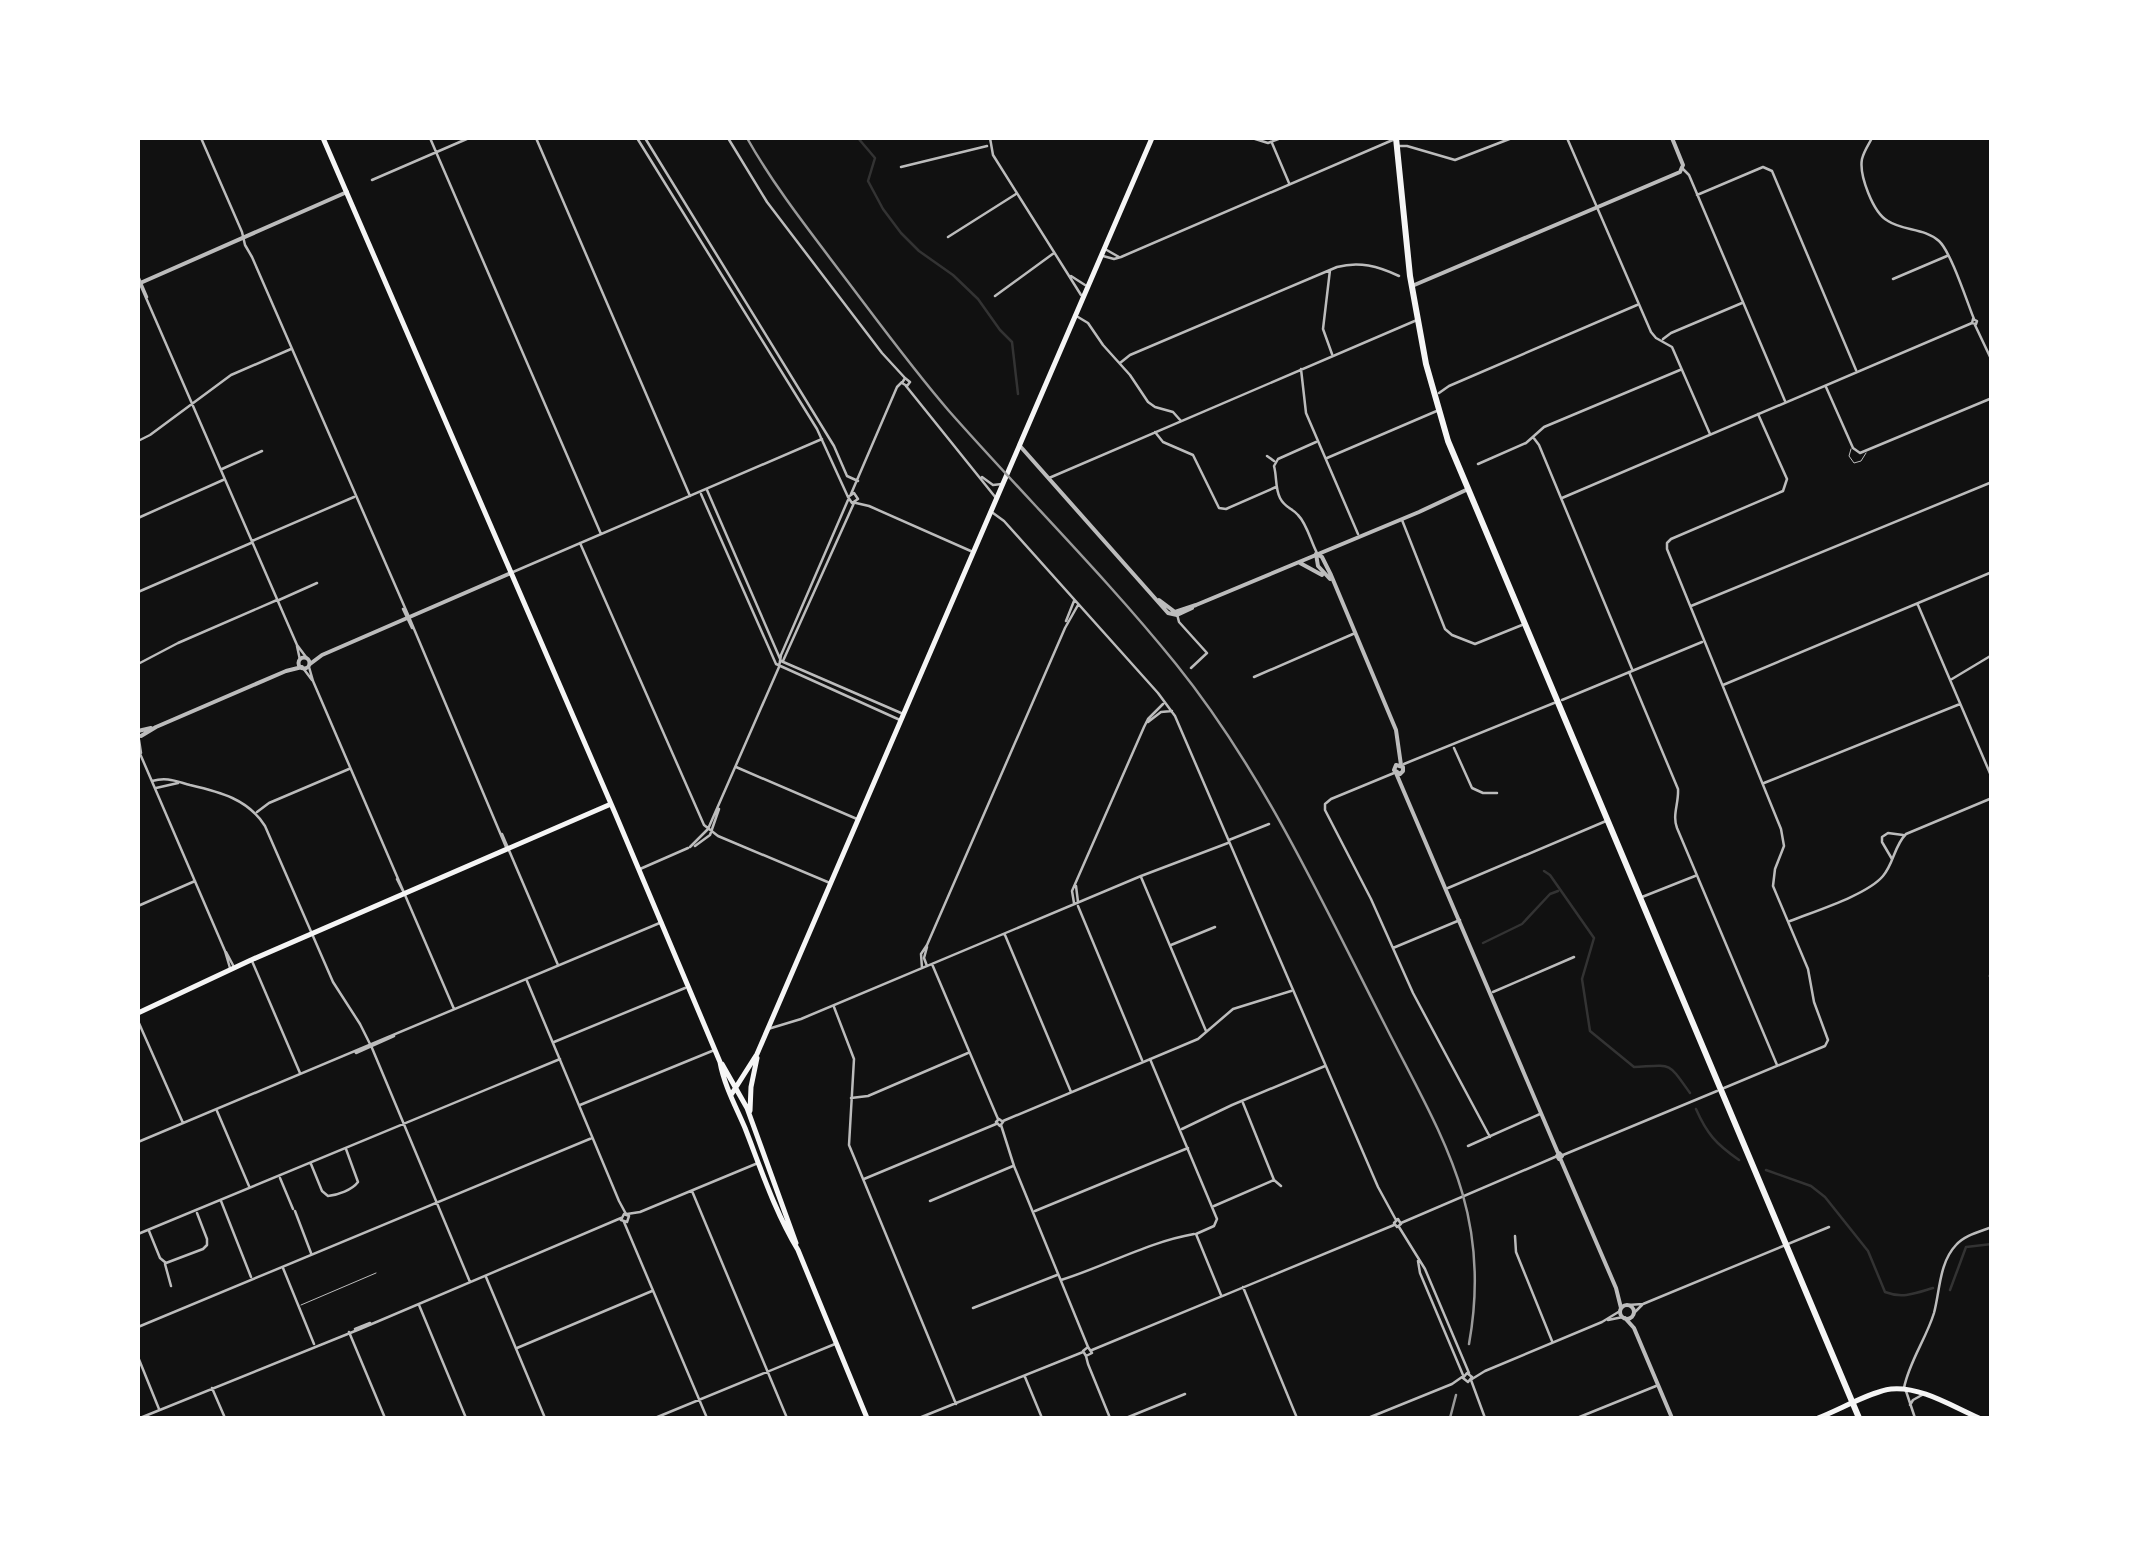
<svg xmlns="http://www.w3.org/2000/svg" width="2129" height="1556" viewBox="0 0 2129 1556" font-family="Montserrat,sans-serif">
<style>
.lines{fill:none;stroke-linecap:round;stroke-linejoin:round}
.stream{stroke:#333;stroke-width:2.5}
.service{stroke:#bcbcbc;stroke-width:1}
.minor{stroke:#bcbcbc;stroke-width:2.5}
.tertiary{stroke:#bcbcbc;stroke-width:4}
.secondary{stroke:#f5f5f5;stroke-width:5}
.trunk{stroke:#f5f5f5;stroke-width:6}
.rail{stroke:#9a9a9a;stroke-width:2.5}
</style>
<rect width="100%" height="100%" fill="#111"/>
<g class="lines">
<!-- stream -->
<path class="stream" d="M858 138 875 158 868 181 883 209 901 233 919 251 953 275 978 299 1000 330 1012 342 1018 394
M1544 871 1550 875 1594 938 1582 979 1590 1031 1634 1067C1673 1065 1667 1061 1690 1093
M1483 943 1522 924 1550 894 1558 891
M1696 1109C1707 1134 1716 1144 1739 1160
M1766 1170 1811 1186 1825 1197 1868 1251 1885 1292C1903 1299 1916 1293 1933 1288
M1950 1290 1966 1247 1992 1244"/>
<!-- service -->
<path class="service" d="M1851 449 1849 456 1854 463 1861 461 1866 453
M301 1305 376 1273"/>
<!-- minor -->
<path class="minor" d="M201 138 242 232 245 245 252 257 409 617 506 847
M430 138 601 534
M536 138 690 496
M637 138 817 429 848 497
M645 138 834 446 847 476 858 481
M728 138 767 202 882 353 905 378
M990 138 993 155 1081 295
M1252 138 1268 143 1281 138
M1567 138 1651 332 1656 338 1672 347 1710 434
M1872 138C1869 144 1864 151 1862 159 1859 175 1873 213 1888 221 1903 231 1925 228 1939 241 1951 252 1967 302 1974 319
M1272 143 1289 183
M1399 146H1407L1455 160 1512 138
M901 167 987 146
M1683 169 1689 175 1785 401
M372 180 469 138
M1697 195 1763 167 1772 171 1856 370
M948 237 1016 194
M1105 249 1119 257
M1103 256 1114 259 1121 257 1395 139
M1330 270 1323 329 1332 354
M138 276 147 297
M1071 276 1085 285
M1893 279 1947 256
M140 284 297 645 306 657
M995 296 1054 253
M1078 317 1088 323 1103 345 1130 375 1148 402 1155 407 1173 412 1181 421
M1973 319 1977 321 1976 324 1972 323Z
M1975 325 1992 361
M1663 339 1671 333 1742 303
M1120 363 1130 355 1337 267C1359 261 1378 266 1399 276
M1301 369 1306 413 1358 534
M905 378 910 382 907 386 902 383Z
M906 386 996 498
M1826 387 1853 448 1860 453 1992 398
M1439 393 1449 386 1637 305
M1155 432 1163 442 1193 455 1219 508 1226 509 1276 487
M1533 437 1539 445 1632 669
M138 441 150 435 231 375 291 349
M1316 442 1278 459 1274 466C1277 477 1275 488 1280 498 1285 508 1292 508 1298 515 1307 524 1311 542 1317 553
M1267 456 1274 461
M1327 458 1439 410
M1478 464 1526 443 1544 427 1680 370
M222 469 262 451
M982 477 993 485 1002 484
M1049 478 1417 320
M707 490 781 661 901 713
M854 493 858 499 852 503 848 497Z
M701 494 776 664 900 720
M851 494 897 387 902 382
M1562 498 1972 323
M856 503 869 506 973 552
M993 513 1004 521 1158 693 1175 716 1378 1187 1396 1220
M138 518 223 480
M1402 520 1445 629 1452 635 1475 644 1522 625
M252 541 354 497
M580 543 704 825 718 836 830 883
M513 572 822 439
M138 592 251 543
M279 600 317 583
M1918 605 1992 778
M1691 606 1992 482
M403 609 412 628
M1177 614 1179 622 1207 653 1191 668
M1066 621 1074 601
M297 646 300 660
M783 661 854 503
M138 664 178 643 277 600
M309 667 313 681 454 1009
M303 668 312 680
M1629 672 1678 789C1679 803 1672 815 1677 828L1777 1065
M1254 677 1353 634
M1952 679 1992 655
M1723 685 1992 572
M1562 700 1702 642
M1148 722 1161 712 1172 711
M139 740 141 753
M1454 748 1472 788 1483 793H1497
M138 749 225 951 230 968
M1404 764 1554 703
M736 767 857 819
M1394 773 1331 799 1325 804V810L1371 899 1413 993 1490 1137
M152 781C167 777 175 781 190 785 220 792 248 799 265 826L333 982 360 1024 372 1048 470 1282
M1764 783 1960 704
M156 788 178 783
M257 812 269 803 349 769
M502 834 558 965
M1229 840 1269 824
M695 846 710 835 719 809
M690 847 708 829 779 667 781 655 848 500
M1892 859 1882 842V837L1888 833 1903 835
M640 869 688 848
M1141 877 1206 1031
M397 879 404 893
M1076 886 1078 902
M1448 888 1606 821
M1642 897 1695 876
M1074 903 1072 891 1144 727 1148 719 1163 704
M138 906 195 881
M1078 906 1142 1060
M1790 921C1815 911 1867 895 1883 876 1894 863 1894 846 1906 834L1992 798
M1005 935 1071 1092
M1171 945 1215 927
M1393 948 1460 920
M226 952 234 967
M252 961 300 1073
M932 964 998 1119
M1992 965 1990 976 1992 985
M927 966 924 958 927 947
M922 968 921 954 927 945 1065 628 1078 605
M527 981 619 1201 626 1214
M1493 992 1574 957
M834 1007 854 1059 849 1145 956 1404
M138 1021 183 1123
M768 1029 801 1019 1141 876 1228 843
M554 1042 685 988
M356 1053 394 1036
M1150 1059 1217 1219 1214 1226 1196 1234 1221 1295
M1724 1088 1825 1046 1828 1040 1814 1002 1808 969 1773 886 1775 869 1784 846 1781 829 1667 549V543L1671 539 1783 491 1787 479 1758 414
M851 1098 868 1096 968 1053
M1243 1103 1274 1180 1281 1186
M580 1105 712 1051
M217 1111 249 1186
M999 1119 1003 1122 1000 1126 996 1122Z
M1003 1121 1198 1039 1233 1009 1291 991
M1001 1125 1014 1166 1088 1347
M1182 1129 1232 1105 1325 1066
M138 1142 662 922
M1468 1146 1540 1114
M1563 1155 1717 1091
M311 1164 322 1191 328 1196C338 1195 352 1190 358 1182L346 1149
M280 1178 293 1209
M864 1179 996 1124
M692 1191 787 1418
M221 1201 251 1277
M930 1201 1013 1166
M1214 1206 1274 1180
M295 1211 311 1253
M1035 1211 1188 1148
M624 1214 629 1216 627 1222 621 1220Z
M627 1214 640 1212 758 1163
M1398 1219 1401 1224 1397 1227 1394 1223Z
M624 1222 707 1418
M1401 1223 1555 1157
M1399 1227 1425 1269 1469 1373
M149 1231 160 1258 166 1263 203 1249 207 1245V1239L197 1213
M138 1234 560 1059
M1515 1236 1516 1252 1552 1341
M1418 1261 1420 1273 1463 1375
M165 1264 171 1286
M283 1268 314 1344
M486 1277 545 1418
M1061 1280C1106 1266 1148 1242 1194 1234
M1243 1287 1297 1418
M419 1305 466 1418
M1628 1305 1643 1304 1829 1227
M973 1308 1057 1275
M1633 1314 1642 1305
M1608 1320 1623 1317
M138 1327 592 1138
M355 1329 370 1323
M349 1332 385 1418
M1088 1347 1092 1353 1086 1356 1083 1351Z
M517 1348 652 1291
M1092 1350 1394 1225
M1086 1356 1088 1364 1110 1418
M138 1357 159 1409
M1467 1373 1472 1377 1468 1382 1463 1378Z
M1025 1377 1042 1418
M1472 1379 1485 1371 1602 1322 1620 1311
M1471 1380 1485 1418
M212 1388 225 1418
M1904 1388C1909 1362 1926 1339 1934 1313 1940 1291 1939 1263 1956 1245 1965 1235 1979 1232 1992 1227
M1906 1391 1915 1418
M1910 1405 1913 1400 1922 1395
M140 1418 360 1329 621 1218
M655 1418 835 1344
M919 1418 1083 1352
M1126 1418 1185 1394
M1368 1418 1452 1384 1462 1377
M1577 1418 1656 1386"/>
<!-- tertiary -->
<path class="tertiary" d="M138 284 347 192
M1412 286 1680 172 1683 165 1672 138
M1020 446 1168 613 1177 615 1192 608
M1316 554 1318 566 1330 579
M1317 554 1322 557 1331 575 1396 730 1401 765
M1300 563 1322 575
M1159 600 1175 612 1196 605 1419 512 1466 490
M298.5 663a5.5 5.5 0 1 1 11 0a5.5 5.5 0 1 1-11 0Z
M310 664 322 655 511 573
M138 731 151 728
M141 736 156 727 286 671 302 667
M1396 765 1403 767V771L1400 774 1394 770Z
M1396 773 1558 1153
M1559 1153 1562 1156 1559 1159 1557 1156Z
M1560 1158 1616 1288 1621 1308
M1620 1312a7 7 0 1 1 14 0a7 7 0 1 1-14 0Z
M1625 1318 1634 1328 1672 1418"/>
<!-- secondary -->
<path class="secondary" d="M323 138 615 813 720 1062C724 1085 736 1107 745 1128 761 1169 775 1212 798 1250L867 1418
M138 1013 251 960 611 804
M722 1064 747 1108 796 1243
M731 1095 757 1054 1152 138
M750 1111 751 1087 757 1058
M1818 1418C1837 1411 1872 1391 1891 1389 1921 1386 1953 1407 1979 1418"/>
<!-- trunk -->
<path class="trunk" d="M1396 138 1410 276 1426 364 1448 441 1859 1418"/>
<!-- rail -->
<path class="rail" d="M747 138C774 186 808 229 842 274 877 320 911 367 949 411 1024 496 1105 576 1176 664 1263 772 1321 900 1384 1023 1441 1136 1493 1211 1469 1344
M1450 1418 1456 1395"/>
</g>
<!-- border -->
<rect width="2129" height="1556" fill="none" stroke="#ffffff" stroke-width="280"/>
</svg>
